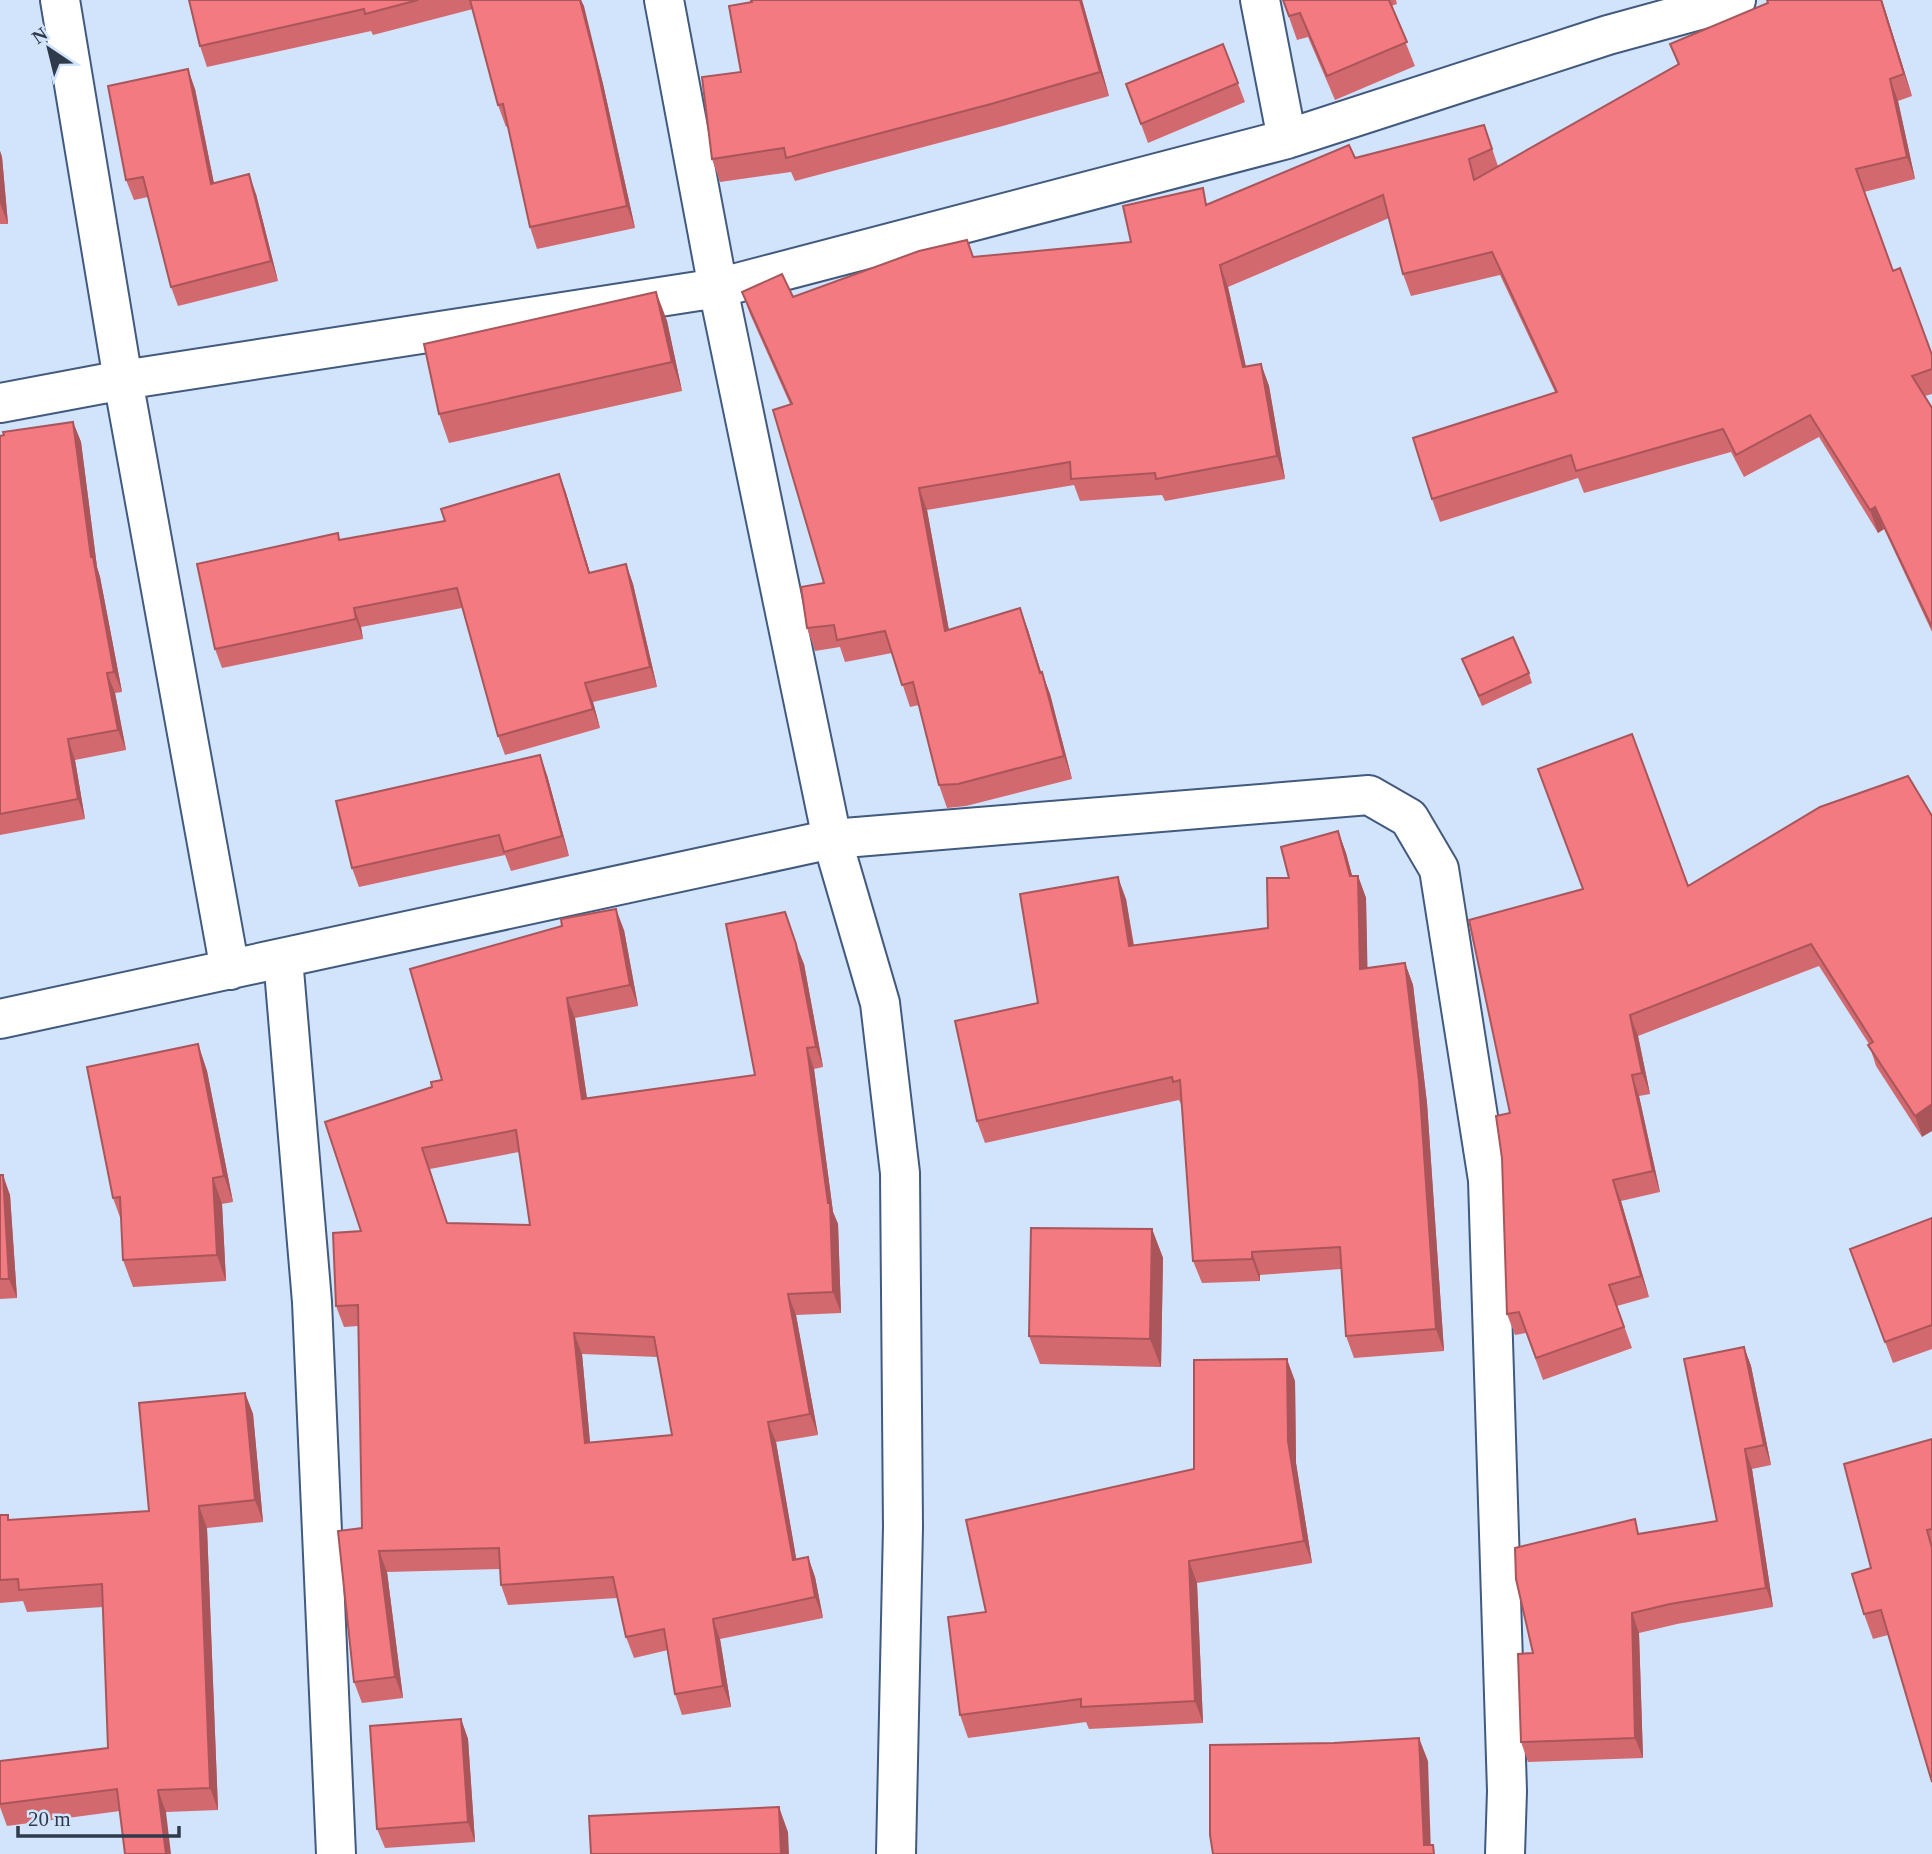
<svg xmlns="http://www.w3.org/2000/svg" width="1932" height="1854" viewBox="0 0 1932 1854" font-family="'Times New Roman',serif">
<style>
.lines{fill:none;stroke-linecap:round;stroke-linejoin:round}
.minor-casing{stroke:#425a7e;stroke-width:42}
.minor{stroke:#fff;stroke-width:38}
.wall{fill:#d1696f;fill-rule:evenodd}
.shaded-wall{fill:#aa555a}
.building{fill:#f37a81;stroke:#aa555a;stroke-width:2;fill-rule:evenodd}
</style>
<rect width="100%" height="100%" fill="#d2e3fc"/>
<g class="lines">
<!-- minor casing -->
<g class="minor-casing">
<path id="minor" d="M60 0 123 380 230 970
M664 0 718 288 832 839 880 1003 900 1173 903 1527 896 1854
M1260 0 1287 139
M0 403 123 380 718 288 1287 139 1608 35 1736 0
M283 958 312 1302 336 1854
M0 1019 832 839 1369 795 1409 818 1439 869 1488 1180 1507 1791 1505 1854"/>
</g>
<!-- minor -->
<use href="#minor" class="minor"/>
</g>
<!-- wall -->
<path class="wall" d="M189 0H581L603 84 635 228 537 249 530 227 508 126 506 127 498 105 473 9 373 35 371 31 207 67 200 46Z
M751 0H1082L1109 96 999 127 795 181 791 172 720 182 712 159 741 72Z
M1283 0H1396L1397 4 1391 6 1415 66 1335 100 1308 37 1297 40Z
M1767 0H1882L1912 96 1898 101 1915 179 1864 192 1893 270 1932 355V394L1925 396 1932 408V632L1884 529 1878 533 1819 437 1744 477 1731 452 1584 493 1578 478 1440 522 1432 499 1555 392 1500 275 1411 296 1403 274 1389 218 1228 287 1246 367 1261 364 1269 386 1285 479 1165 501 1162 495 1080 501 1074 485 927 510 949 630H1028L1041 672 1050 694 1072 779 966 806 947 808 939 785 919 705 910 707 892 653 845 662 840 647 815 651 807 628 824 583 790 404 750 314 742 292 793 297 973 257 1131 242 1208 204 1355 158 1484 125 1498 166 1678 65 1670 44 1768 3Z
M1223 44 1245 102 1148 143 1126 84Z
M195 89 214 183 256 194 278 281 178 306 171 287 148 197 134 200 126 180Z
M0 151 2 157 8 224H0Z
M656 292 667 321 682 391 449 443 439 414Z
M73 422 81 442 97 567 100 577 122 692 115 693 126 750 75 760 85 819 0 835V436Z
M559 474 566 493 590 573 626 564 633 584 657 687 593 702 600 728 505 755 498 736 462 608 361 627 363 639 222 668 215 649 340 540 445 521Z
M1462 659 1529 673 1532 683 1482 706Z
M547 775 569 856 511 871 505 855 359 887 352 868Z
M1820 807 1922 1137 1876 1066 1869 1044 1819 966 1638 1036 1650 1094 1639 1096 1660 1192 1621 1201 1649 1297 1617 1306 1632 1348 1543 1380 1526 1333 1515 1335 1507 1314 1510 1113 1688 886Z
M1338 831 1346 853 1352 876H1358L1366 898 1367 968 1405 963 1413 985 1427 1103 1444 1351 1354 1358 1346 1336 1341 1269 1260 1275V1281L1202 1283 1193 1261 1182 1104H1181L1179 1100 985 1143 977 1121 1038 1003 1126 899 1134 945 1268 928 1289 878Z
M624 930 638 1006 575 1018 587 1098 755 1075 804 964 823 1067 814 1069 833 1212 838 1224 841 1313 796 1315 818 1435 776 1442 796 1559 808 1557 815 1577 823 1618 720 1639 731 1707 682 1715 675 1694 668 1650 634 1658 626 1637 617 1598 508 1605 501 1585 500 1569 387 1572 403 1698 362 1703 354 1682 362 1528 358 1326 344 1327 336 1306 361 1231 432 1087ZM519 1152 530 1225 447 1223 430 1169ZM582 1354 658 1357 672 1435 590 1443Z
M198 1044 207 1071 233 1202 222 1204 226 1281 133 1287 123 1260 121 1220 113 1198Z
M0 1175 10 1195 17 1298 0 1299Z
M1932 1218V1349L1893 1363 1850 1249Z
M1152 1229 1163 1258 1161 1367 1040 1364 1029 1336Z
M1744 1347 1751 1366 1771 1465 1752 1469 1773 1607 1677 1624 1639 1633 1643 1758 1528 1762 1521 1742 1533 1653 1717 1521Z
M1295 1381 1296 1463 1312 1563 1197 1583 1203 1723 1089 1729 1086 1722 968 1738 960 1715 986 1612 1194 1469Z
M245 1393 253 1414 263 1522 207 1528 218 1810 166 1812 120 1811 7 1826 0 1807V1761L108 1748 103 1607 27 1612 23 1601 0 1603V1515L10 1520 149 1511Z
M1932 1439V1782L1888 1635 1873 1639 1864 1614 1871 1568Z
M461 1719 468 1739 475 1842 385 1848 377 1829Z"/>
<!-- shaded-wall -->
<path class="shaded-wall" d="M580 0H581L584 6 603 84 635 228 627 206Z
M1080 0H1082L1109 96 1100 72Z
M1881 0H1882L1912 96 1904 74Z
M188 69 195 89 218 204 211 184Z
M1890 79 1898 101 1915 179 1907 157Z
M0 151 2 157 8 224 0 203Z
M249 174 256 194 278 281 271 261Z
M1220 265 1228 287 1251 389 1243 367Z
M656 292 667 321 682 391 672 362Z
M1261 364 1269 386 1285 479 1277 456Z
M73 422 81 442 97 567 100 577 122 692 114 672 91 557Z
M559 474 566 493 596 593 589 573Z
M919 488 927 510 953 653 945 631Z
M1875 507 1884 529 1878 533 1870 510Z
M626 564 633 584 657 687 650 667Z
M354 608 361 627 363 639 356 619Z
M1020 608 1028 630 1048 695 1040 673Z
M1042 672 1050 694 1072 779 1064 756Z
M107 673 115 693 126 750 118 730Z
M585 683 593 702 600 728 593 709Z
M68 739 75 760 85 819 78 799Z
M540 755 547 775 569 856 562 836Z
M1338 831 1346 853 1358 897V876L1366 898 1368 991 1360 969 1350 876Z
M1118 877 1126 899 1137 968 1129 946Z
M616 909 624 930 638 1006 630 985Z
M796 944 804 964 823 1067 816 1047Z
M1405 963 1413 985 1427 1103 1444 1351 1436 1329Z
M567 998 575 1018 590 1119 582 1099Z
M1630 1015 1638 1036 1650 1094 1642 1073Z
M198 1044 207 1071 233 1202 224 1176Z
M807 1048 814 1069 833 1212 838 1224 841 1313 833 1292 828 1203Z
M1632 1075 1639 1096 1660 1192 1653 1171Z
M1932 1104V1131L1922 1137 1915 1116Z
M3 1175 10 1195 17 1298 9 1279Z
M213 1178 222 1204 226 1281 217 1255Z
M1613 1180 1621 1201 1649 1297 1641 1276Z
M1152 1229 1163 1258 1161 1367 1150 1339Z
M1252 1252 1260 1275V1281L1252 1259Z
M788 1294 796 1315 818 1435 810 1414Z
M574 1333 582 1354 592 1464 585 1443Z
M1744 1347 1751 1366 1771 1465 1764 1445Z
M1287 1359 1295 1381 1296 1463 1312 1563 1304 1541 1288 1441Z
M245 1393 253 1414 263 1522 255 1500Z
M768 1422 776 1442 800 1580 793 1560Z
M1745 1449 1752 1469 1773 1607 1766 1588Z
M199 1506 207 1528 218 1810 210 1788Z
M379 1551 387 1572 403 1698 395 1677Z
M808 1557 815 1577 823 1618 815 1597Z
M1189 1561 1197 1583 1203 1723 1195 1701Z
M1632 1613 1639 1633 1643 1758 1635 1738Z
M713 1619 720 1639 731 1707 723 1686Z
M461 1719 468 1739 475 1842 468 1822Z
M1419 1738 1428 1761 1431 1854 1424 1845Z
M158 1790 166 1812 171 1854H166Z
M779 1807 788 1832 789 1854H781Z"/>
<!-- building -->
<path class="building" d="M189 0H418L365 14 364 9 200 46Z
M470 0H580L596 62 627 206 530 227 503 104 498 105Z
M751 0H1080L1100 72 991 104 786 158 784 148 712 159 702 77 741 72 729 6 752 2Z
M1283 0H1389L1407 42 1327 76 1300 13 1289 16Z
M1767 0H1881L1904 74 1890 79 1907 157 1856 169 1893 271 1900 268 1932 355V369L1912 376 1932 408V627L1875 507 1870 510 1810 415 1736 455 1723 429 1576 471 1571 455 1432 499 1413 438 1557 392 1492 252 1403 274 1383 195 1220 265 1243 367 1261 364 1277 456 1156 479 1155 473 1071 479 1070 462 919 488 945 631 1020 608 1040 673 1042 672 1064 756 958 784 939 785 913 682 902 685 885 631 837 640 834 625 807 628 801 587 824 583 773 410 792 404 742 292 782 274 793 297 919 251 967 240 973 257 1131 242 1123 206 1203 188 1206 205 1349 145 1355 158 1484 125 1492 149 1469 159 1474 180 1679 64 1670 44 1768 3Z
M1223 44 1238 83 1141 124 1126 84Z
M188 69 211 184 249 174 271 261 171 287 143 177 126 180 108 86Z
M656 292 672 362 439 414 424 344Z
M73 422 91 557H93L114 672 107 673 118 730 68 739 78 799 0 814V436L4 435 3 432Z
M559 474 589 573 626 564 650 667 585 683 593 709 498 736 457 588 354 608 356 619 215 649 197 564 338 533 339 540 445 521 441 509Z
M1513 637 1529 673 1479 696 1462 659Z
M1632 734 1688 886 1820 807 1908 776 1932 816V1104L1915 1116 1868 1045 1873 1042 1811 944 1630 1015 1642 1073 1632 1075 1653 1171 1613 1180 1641 1276 1609 1285 1624 1327 1536 1358 1519 1312 1507 1314 1502 1158 1496 1116 1510 1113 1469 920 1583 889 1538 769Z
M540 755 562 836 504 852 499 835 352 868 336 801Z
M1338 831 1350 876H1358L1360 969 1405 963 1419 1081 1436 1329 1346 1336 1340 1247 1252 1252V1259L1193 1261 1180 1080 1173 1082 1172 1077 977 1121 955 1021 1038 1003 1020 894 1118 877 1129 946 1268 928 1267 878H1289L1281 847Z
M616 909 630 985 567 998 582 1099 755 1075 726 924 785 912 796 944 816 1047 807 1048 828 1203H830L833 1292 788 1294 810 1414 768 1422 793 1560 808 1557 815 1597 713 1619 723 1686 675 1694 664 1629 626 1637 613 1577 501 1585 499 1548 379 1551 395 1677 354 1682 338 1531 362 1528 358 1305 336 1306 333 1233 361 1231 325 1122 432 1087 431 1082 442 1080 410 969 562 926 561 919ZM516 1130 530 1225 447 1223 422 1148ZM574 1333 654 1337 672 1435 585 1443Z
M198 1044 224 1176 213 1178 217 1255 123 1260 120 1197 113 1198 87 1067Z
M0 1175H3L9 1279H0Z
M1932 1218V1325L1885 1342 1850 1249Z
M1031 1228 1152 1229 1150 1339 1029 1336Z
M1744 1347 1764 1445 1745 1449 1766 1588 1670 1604 1632 1613 1635 1738 1521 1742 1518 1654 1533 1653 1516 1579 1515 1548 1635 1519 1638 1534 1717 1521 1684 1359Z
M1287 1359 1288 1441 1304 1541 1189 1561 1195 1701 1081 1707V1699L960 1715 948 1617 986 1612 966 1520 1194 1469V1360Z
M245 1393 255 1500 199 1506 210 1788 158 1790 166 1854H125L117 1789 0 1804V1761L108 1748 102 1584 19 1590 18 1579 0 1580V1515H8V1520L149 1511 139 1403Z
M1932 1439V1529L1927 1530 1932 1548V1782L1881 1610 1864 1614 1852 1574 1871 1568 1844 1464Z
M461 1719 468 1822 377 1829 370 1726Z
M1419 1738 1424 1845H1433L1434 1854H1213L1210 1835V1745L1334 1743Z
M779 1807 781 1854H591L589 1816Z"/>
<!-- north arrow -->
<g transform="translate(49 49) rotate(325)" stroke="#d2e3fc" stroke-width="5" paint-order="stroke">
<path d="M0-5L12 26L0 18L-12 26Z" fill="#2f3a4b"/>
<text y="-10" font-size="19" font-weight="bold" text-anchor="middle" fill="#2f3a4b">N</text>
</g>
<!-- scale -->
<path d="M18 1826v10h161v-10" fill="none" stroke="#2f3a4b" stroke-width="3.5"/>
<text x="28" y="1826" font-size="21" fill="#2f3a4b" stroke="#d2e3fc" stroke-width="5" paint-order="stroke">20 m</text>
</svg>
